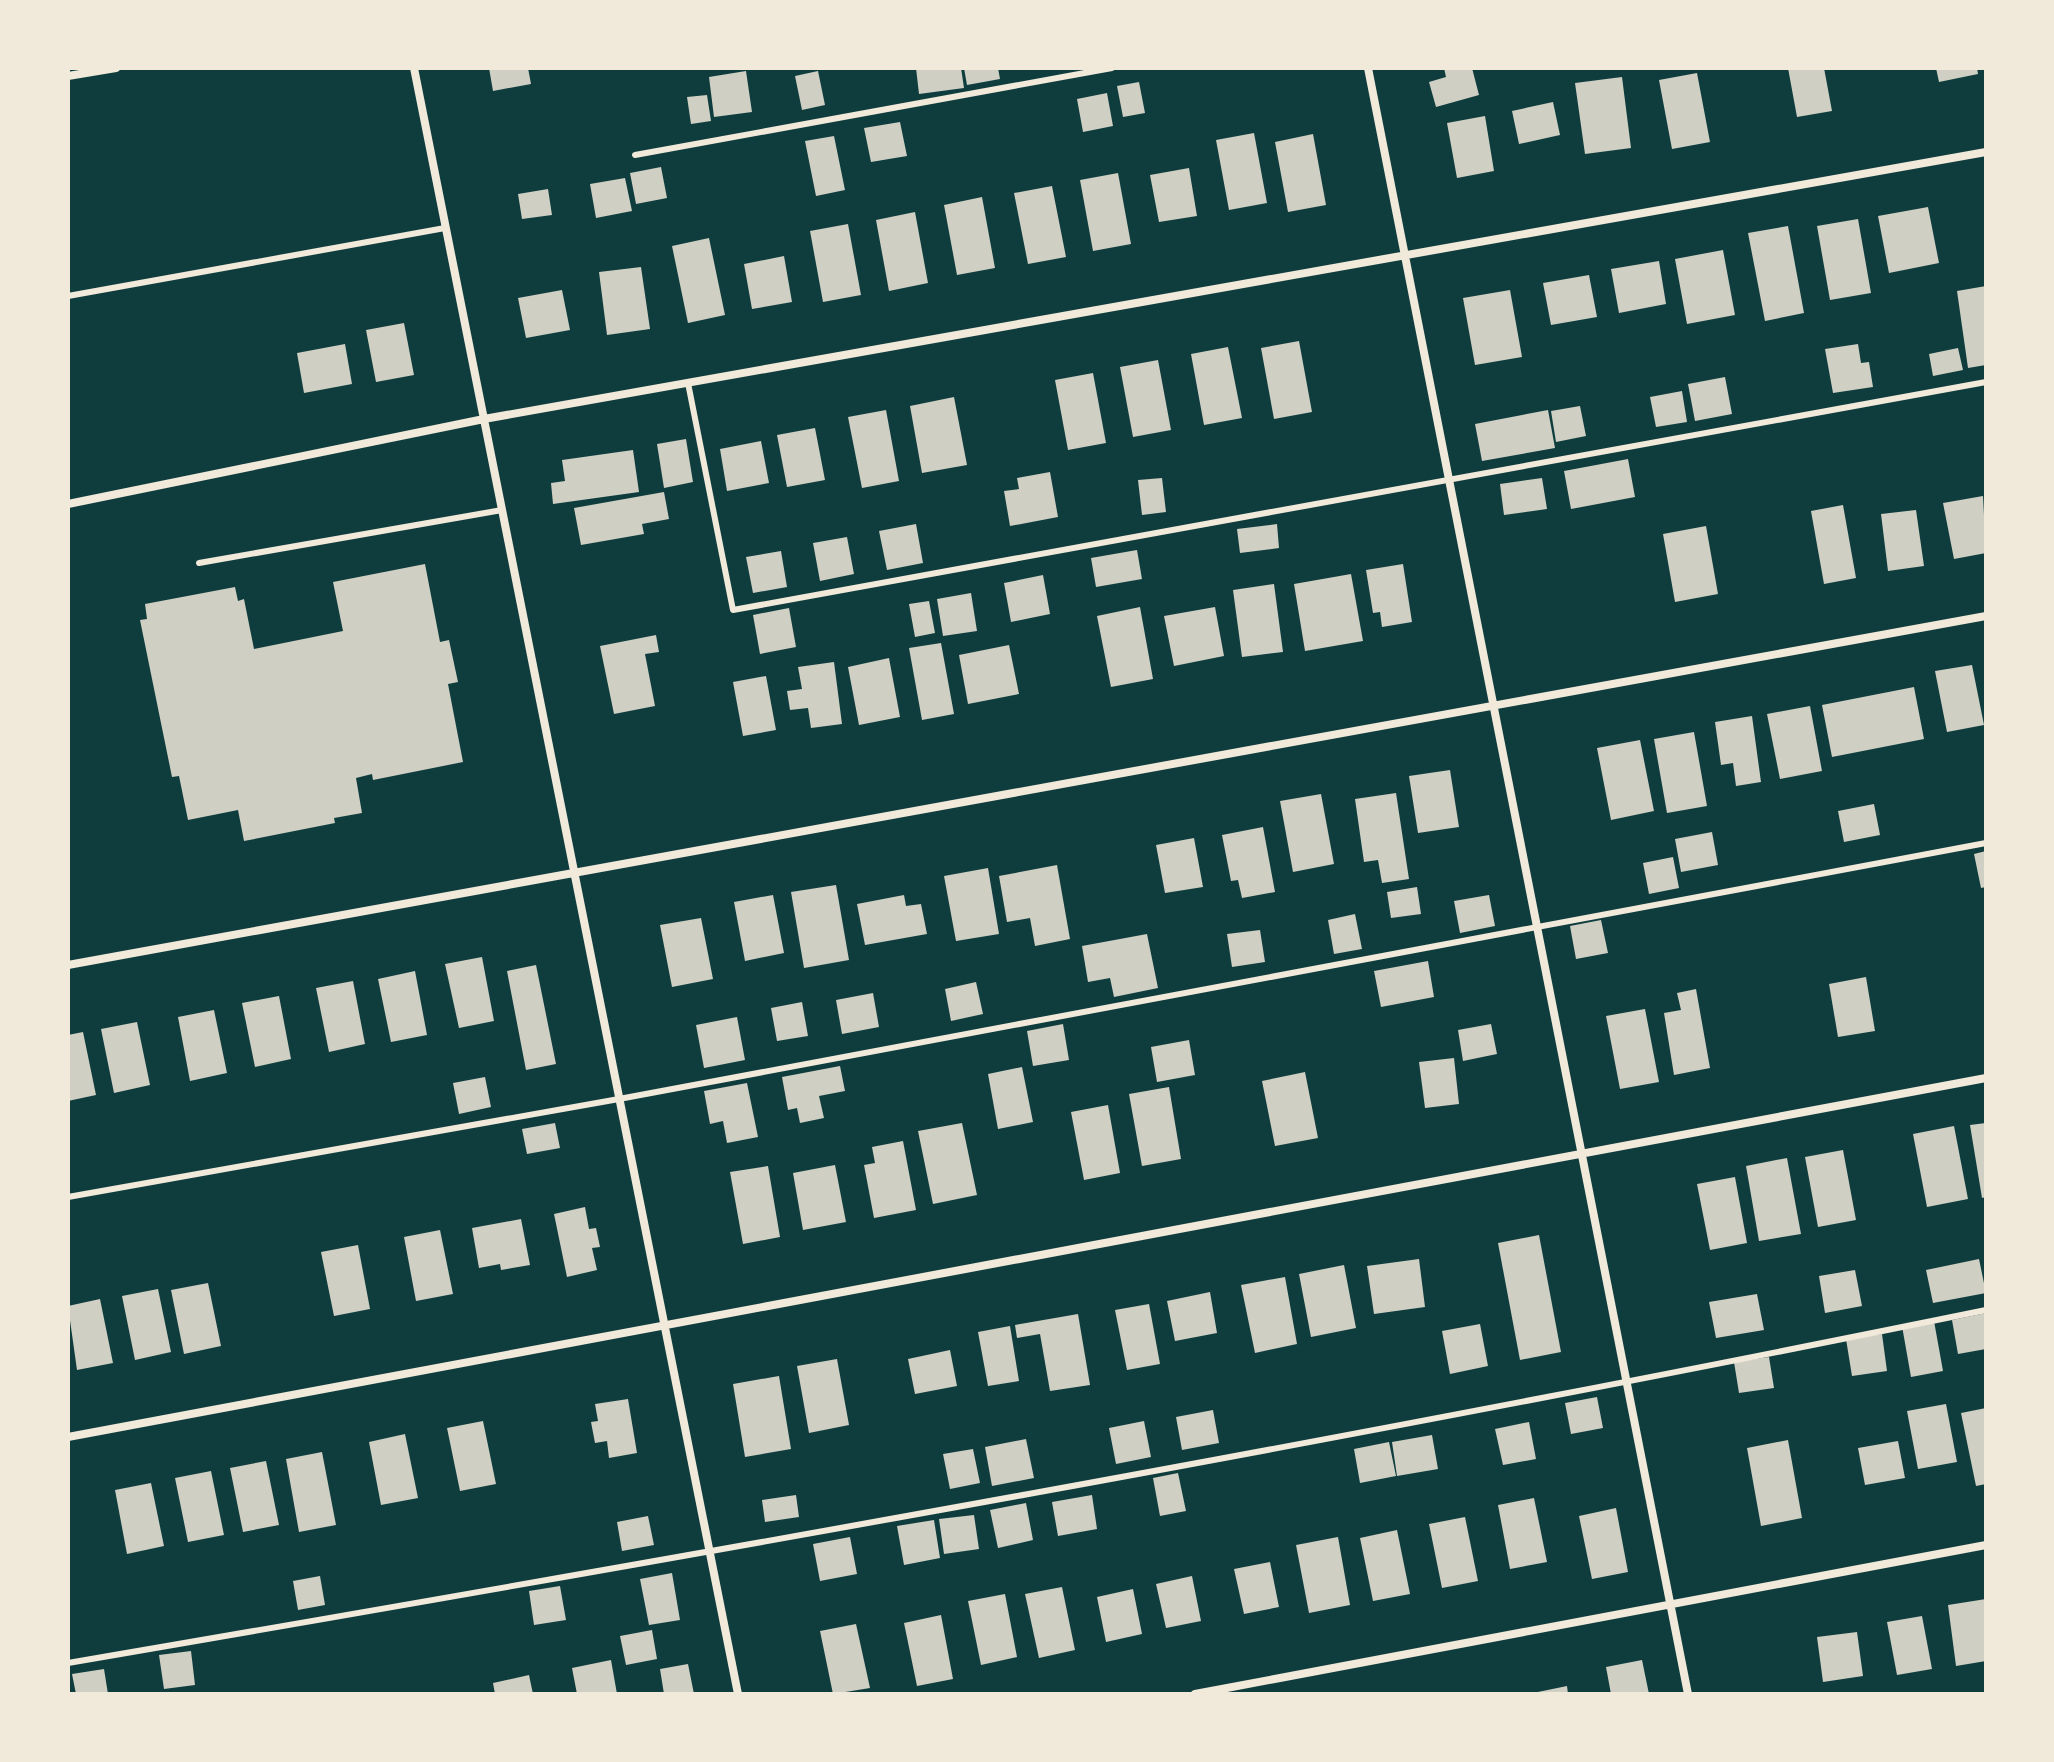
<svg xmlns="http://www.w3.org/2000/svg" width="2054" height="1762" viewBox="0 0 2054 1762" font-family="'Roboto Serif',serif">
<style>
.building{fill:#cfcfc3}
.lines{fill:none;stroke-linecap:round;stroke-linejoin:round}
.service{stroke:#f1e9da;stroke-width:6}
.minor{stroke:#f1e9da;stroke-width:8}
</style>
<rect width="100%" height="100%" fill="#0f3d3e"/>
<!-- building -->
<path class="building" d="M489 68H528L531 84 493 91Z
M916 68H961L964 88 919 94Z
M964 68H998L1000 79 967 85Z
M1444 68H1472L1479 95 1436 107 1429 82 1446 77Z
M1788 68H1824L1832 111 1797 117Z
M1936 68H1977L1978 74 1939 82Z
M746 71 752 112 714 117 709 77Z
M818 71 825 105 802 110 795 76Z
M1697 73 1710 142 1672 149 1659 80Z
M1622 77 1631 148 1585 154 1575 83Z
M1139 82 1145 113 1123 117 1117 86Z
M1107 93 1113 126 1083 132 1077 99Z
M707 95 711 121 691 124 687 97Z
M1553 102 1560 135 1519 144 1512 111Z
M1485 116 1494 171 1457 178 1447 123Z
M900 122 907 156 871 162 864 128Z
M1254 133 1267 203 1229 210 1216 140Z
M1313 134 1326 205 1288 212 1275 142Z
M834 136 845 190 816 196 805 141Z
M661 167 667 198 636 204 630 173Z
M1189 168 1197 216 1159 222 1150 175Z
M1118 173 1131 244 1093 251 1080 180Z
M625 178 632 211 596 218 590 184Z
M1052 186 1066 257 1028 264 1014 193Z
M548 189 552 215 522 219 518 194Z
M982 197 995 268 957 275 944 205Z
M1928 207 1939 263 1889 273 1878 216Z
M915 212 928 283 889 291 876 220Z
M1858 219 1871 293 1830 300 1817 226Z
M848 224 861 295 823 302 810 231Z
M1788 226 1804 313 1765 321 1748 233Z
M709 238 725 315 688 323 672 246Z
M1723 250 1735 315 1687 324 1675 259Z
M784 256 792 302 752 309 744 264Z
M1659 261 1666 304 1619 313 1611 269Z
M641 267 650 329 607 335 599 272Z
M1589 275 1597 317 1551 325 1543 283Z
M1986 286V365L1968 368 1957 291Z
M562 290 570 330 526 338 518 298Z
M1510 290 1522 357 1475 365 1463 298Z
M404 323 414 375 376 382 366 330Z
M1299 341 1312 412 1274 419 1261 348Z
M345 344 352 384 304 393 297 353Z
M1858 344 1861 363 1869 362 1873 387 1833 393 1825 349Z
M1228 347 1242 418 1204 425 1191 354Z
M1958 348 1963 370 1933 376 1929 354Z
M1158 360 1171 430 1133 437 1120 367Z
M1093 373 1106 443 1068 450 1055 380Z
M1725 377 1732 414 1695 421 1688 384Z
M1682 391 1687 422 1656 427 1650 397Z
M954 397 967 465 922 473 910 406Z
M1580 406 1586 436 1556 442 1551 411Z
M886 410 899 481 862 488 848 417Z
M1548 410 1555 448 1482 461 1475 424Z
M815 428 825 480 787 487 777 435Z
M686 439 693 482 664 488 657 444Z
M761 441 769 483 727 491 720 449Z
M633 450 639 492 553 504 551 483 565 481 562 460Z
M1628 459 1635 497 1571 509 1564 471Z
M1050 472 1058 517 1010 526 1004 491 1019 489 1017 478Z
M1162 478 1166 512 1142 515 1138 480Z
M1542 478 1547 509 1504 515 1500 484Z
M664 492 669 519 642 524 644 534 581 545 574 508Z
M1983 496 1986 553 1954 559 1943 503Z
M1843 505 1856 578 1824 584 1811 511Z
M1916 510 1924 566 1888 571 1881 514Z
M916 524 923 563 887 570 879 531Z
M1277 524 1279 548 1240 553 1237 529Z
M1706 526 1718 594 1675 602 1663 534Z
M847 537 854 574 820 581 813 543Z
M1137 550 1142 579 1096 587 1091 558Z
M781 551 787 587 753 593 746 557Z
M425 564 440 642 449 640 458 682 448 684 463 762 373 780 372 774 356 778 362 813 334 818 335 823 244 841 238 810 188 820 179 776 172 777 140 620 147 619 145 604 235 587 238 601 244 599 254 649 343 631 333 582Z
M1403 564 1412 622 1382 627 1380 612 1373 613 1366 570Z
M1351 574 1363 641 1305 651 1294 584Z
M1043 575 1050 614 1011 622 1004 583Z
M1274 584 1283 652 1242 657 1233 590Z
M971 593 977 631 943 636 937 599Z
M929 601 935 633 915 637 909 604Z
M1140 607 1153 679 1111 687 1097 616Z
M1215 607 1224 656 1174 666 1164 616Z
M789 608 796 647 760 654 753 615Z
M656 635 659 652 645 654 655 706 614 714 600 646Z
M941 643 954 714 922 720 909 648Z
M1009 645 1019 694 968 704 959 655Z
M889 658 900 717 859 725 848 667Z
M834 662 842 724 811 728 808 708 790 710 787 691 802 689 798 667Z
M1972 665 1984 725 1947 732 1935 671Z
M766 676 776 730 743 736 733 682Z
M1914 687 1924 739 1832 757 1822 705Z
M1810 706 1822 771 1780 779 1767 714Z
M1752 716 1761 782 1736 786 1733 763 1721 765 1715 722Z
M1694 732 1707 806 1667 813 1654 739Z
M1640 740 1654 811 1611 820 1597 748Z
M1450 770 1459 827 1418 833 1409 776Z
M1396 793 1409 879 1382 883 1378 860 1364 862 1355 799Z
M1321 794 1334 864 1293 872 1280 801Z
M1874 804 1880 835 1844 842 1838 811Z
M1263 827 1275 892 1242 898 1238 880 1231 881 1222 835Z
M1712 832 1718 865 1681 872 1675 839Z
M1194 838 1203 887 1165 893 1156 845Z
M1986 851V887L1981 888 1974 854Z
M1673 857 1679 888 1649 894 1643 863Z
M1057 865 1070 939 1035 946 1030 918 1007 922 999 876Z
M988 868 999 934 956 941 944 876Z
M836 885 849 960 804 968 791 892Z
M1417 887 1421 914 1391 918 1387 892Z
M773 895 784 953 745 961 734 902Z
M904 895 906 906 921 904 927 934 865 945 857 904Z
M1489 895 1495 926 1460 933 1454 901Z
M1355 914 1362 949 1334 954 1328 920Z
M701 918 713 979 672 987 660 925Z
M1601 920 1608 953 1576 959 1570 926Z
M1260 930 1265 962 1232 967 1227 934Z
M1147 934 1158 988 1114 997 1110 978 1088 982 1082 946Z
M482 957 494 1021 459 1028 445 964Z
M1428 961 1434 997 1381 1007 1374 971Z
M536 965 556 1064 526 1070 507 971Z
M415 971 427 1035 391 1042 378 979Z
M1866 977 1875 1031 1838 1037 1829 984Z
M353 981 365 1044 329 1052 316 988Z
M976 982 983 1014 951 1021 945 989Z
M1696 989 1710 1068 1674 1075 1664 1013 1681 1010 1677 993Z
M873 993 879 1027 842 1034 836 1000Z
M279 996 291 1059 255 1067 242 1003Z
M802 1002 808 1036 777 1041 771 1008Z
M1645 1009 1659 1082 1620 1089 1606 1016Z
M214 1010 227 1073 190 1081 178 1017Z
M737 1017 745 1060 704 1068 696 1025Z
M137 1022 150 1085 114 1093 101 1029Z
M1063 1024 1069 1060 1033 1066 1027 1031Z
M1491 1024 1497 1054 1463 1061 1458 1030Z
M83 1032 96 1095 68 1101V1035Z
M1189 1040 1195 1075 1157 1082 1151 1047Z
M1454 1058 1459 1104 1425 1108 1419 1062Z
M840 1066 845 1091 819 1096 824 1118 800 1123 797 1108 788 1110 782 1077Z
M1022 1067 1033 1122 998 1129 988 1074Z
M1305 1072 1318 1138 1275 1146 1262 1081Z
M485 1077 491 1107 459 1114 453 1083Z
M747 1083 758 1137 727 1143 723 1121 710 1124 704 1091Z
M1169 1087 1181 1159 1142 1166 1129 1094Z
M1108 1105 1120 1173 1084 1180 1071 1112Z
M555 1123 560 1148 527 1154 522 1129Z
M962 1123 977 1195 933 1204 918 1131Z
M1986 1123V1197L1982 1198 1970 1125Z
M1954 1126 1968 1199 1927 1207 1913 1134Z
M903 1141 916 1210 874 1218 864 1165 875 1163 872 1147Z
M1843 1150 1856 1220 1818 1227 1805 1157Z
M1787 1158 1801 1234 1759 1241 1746 1166Z
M835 1165 846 1222 803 1230 793 1173Z
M768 1166 780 1237 743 1244 730 1172Z
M1735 1177 1747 1243 1710 1250 1697 1184Z
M585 1207 589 1229 596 1228 600 1247 592 1248 597 1270 567 1277 554 1214Z
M521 1219 530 1265 501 1270 500 1264 479 1268 472 1228Z
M440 1230 453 1294 416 1301 404 1237Z
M1539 1235 1561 1352 1520 1360 1498 1243Z
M358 1245 370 1309 334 1316 321 1252Z
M1419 1259 1425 1307 1374 1314 1367 1266Z
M1979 1259 1986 1293 1933 1303 1926 1270Z
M1344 1265 1356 1328 1311 1337 1299 1274Z
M1855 1270 1862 1306 1825 1313 1819 1276Z
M1285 1277 1297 1344 1255 1353 1241 1285Z
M208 1283 221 1346 184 1354 171 1290Z
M158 1289 171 1352 135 1360 122 1296Z
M1210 1292 1217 1333 1175 1341 1167 1301Z
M1757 1294 1764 1330 1716 1338 1709 1302Z
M100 1299 113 1363 77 1370 68 1306Z
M1149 1304 1160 1364 1127 1370 1115 1310Z
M1986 1313V1349L1958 1354 1952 1320Z
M1078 1314 1090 1385 1050 1391 1040 1334 1017 1338 1015 1325Z
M1934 1321 1943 1371 1911 1377 1902 1326Z
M1480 1324 1488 1366 1450 1374 1442 1331Z
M1010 1326 1019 1381 988 1386 978 1332Z
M1882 1334 1887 1371 1852 1376 1846 1339Z
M950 1350 957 1386 915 1394 908 1359Z
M1769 1357 1774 1388 1739 1393 1734 1362Z
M837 1359 849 1425 809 1433 797 1366Z
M779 1376 791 1449 745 1457 733 1384Z
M1597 1397 1603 1428 1571 1434 1565 1403Z
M628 1399 637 1453 609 1458 607 1441 595 1443 591 1422 598 1421 595 1404Z
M1946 1404 1957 1462 1918 1469 1907 1411Z
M1986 1408V1484L1976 1486 1961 1413Z
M1213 1410 1219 1443 1182 1450 1176 1417Z
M483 1421 496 1484 460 1491 447 1428Z
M1144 1421 1151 1457 1116 1464 1109 1428Z
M1529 1422 1536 1459 1503 1465 1495 1429Z
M405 1434 418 1498 381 1505 369 1442Z
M1432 1435 1438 1469 1397 1476 1392 1442Z
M1026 1439 1034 1478 992 1486 985 1447Z
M1788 1440 1802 1518 1761 1526 1747 1448Z
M1898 1441 1905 1478 1865 1485 1858 1448Z
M1389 1442 1396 1476 1360 1483 1354 1449Z
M973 1449 980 1483 950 1489 943 1454Z
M322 1452 336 1525 299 1532 286 1459Z
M266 1461 279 1525 243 1532 230 1468Z
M211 1471 224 1535 188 1542 175 1478Z
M1178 1473 1186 1511 1160 1516 1153 1478Z
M151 1483 164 1546 127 1554 115 1490Z
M796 1495 799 1517 765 1522 762 1500Z
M1092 1495 1097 1529 1058 1536 1052 1502Z
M1534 1498 1547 1562 1510 1569 1498 1505Z
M1026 1503 1033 1540 998 1548 990 1510Z
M1616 1508 1628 1572 1592 1579 1579 1516Z
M974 1515 979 1549 944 1554 939 1519Z
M648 1516 654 1545 622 1551 617 1522Z
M1465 1517 1478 1581 1442 1588 1429 1524Z
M934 1520 940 1558 904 1565 897 1526Z
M1397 1530 1410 1594 1373 1601 1360 1538Z
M850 1537 857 1574 820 1581 813 1544Z
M1338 1537 1350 1605 1309 1613 1296 1545Z
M1270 1562 1279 1607 1244 1614 1234 1569Z
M672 1573 680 1620 649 1625 640 1579Z
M320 1576 325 1605 298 1610 293 1581Z
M1192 1576 1201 1621 1166 1628 1156 1584Z
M560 1586 566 1620 534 1625 529 1591Z
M1062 1587 1075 1650 1039 1658 1025 1594Z
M1133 1589 1142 1634 1106 1642 1097 1597Z
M1005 1594 1017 1657 981 1665 968 1601Z
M1986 1599V1661L1956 1666 1948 1605Z
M941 1615 953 1679 917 1686 904 1623Z
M1922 1616 1932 1669 1897 1675 1887 1622Z
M856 1624 870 1688 833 1694 820 1631Z
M652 1630 657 1659 626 1665 620 1636Z
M1857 1632 1863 1676 1823 1682 1817 1637Z
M191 1651 195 1685 164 1689 159 1655Z
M611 1660 617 1694H577L572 1668Z
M1642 1660 1649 1694H1611L1606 1667Z
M688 1664 694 1694H664L660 1669Z
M104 1669 108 1694H76L72 1674Z
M529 1675 533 1694H495L493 1683Z
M1567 1686 1568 1694H1533V1693Z"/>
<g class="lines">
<!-- service -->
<path class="service" d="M635 155 1112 68
M68 296 445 228
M688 383 733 610 1986 382
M199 563 502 510
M68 1197 619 1099 1986 843
M68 1663C709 1553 1349 1440 1986 1310"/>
<!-- minor -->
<path class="minor" d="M414 68 738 1694
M1368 68 1688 1694
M68 76 116 68
M68 504 484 419 1986 152
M68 965 1986 616
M68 1437C708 1320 1346 1193 1986 1078
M1195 1694 1986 1545"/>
</g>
<!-- border -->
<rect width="2054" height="1762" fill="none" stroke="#f1e9da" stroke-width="140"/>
</svg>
